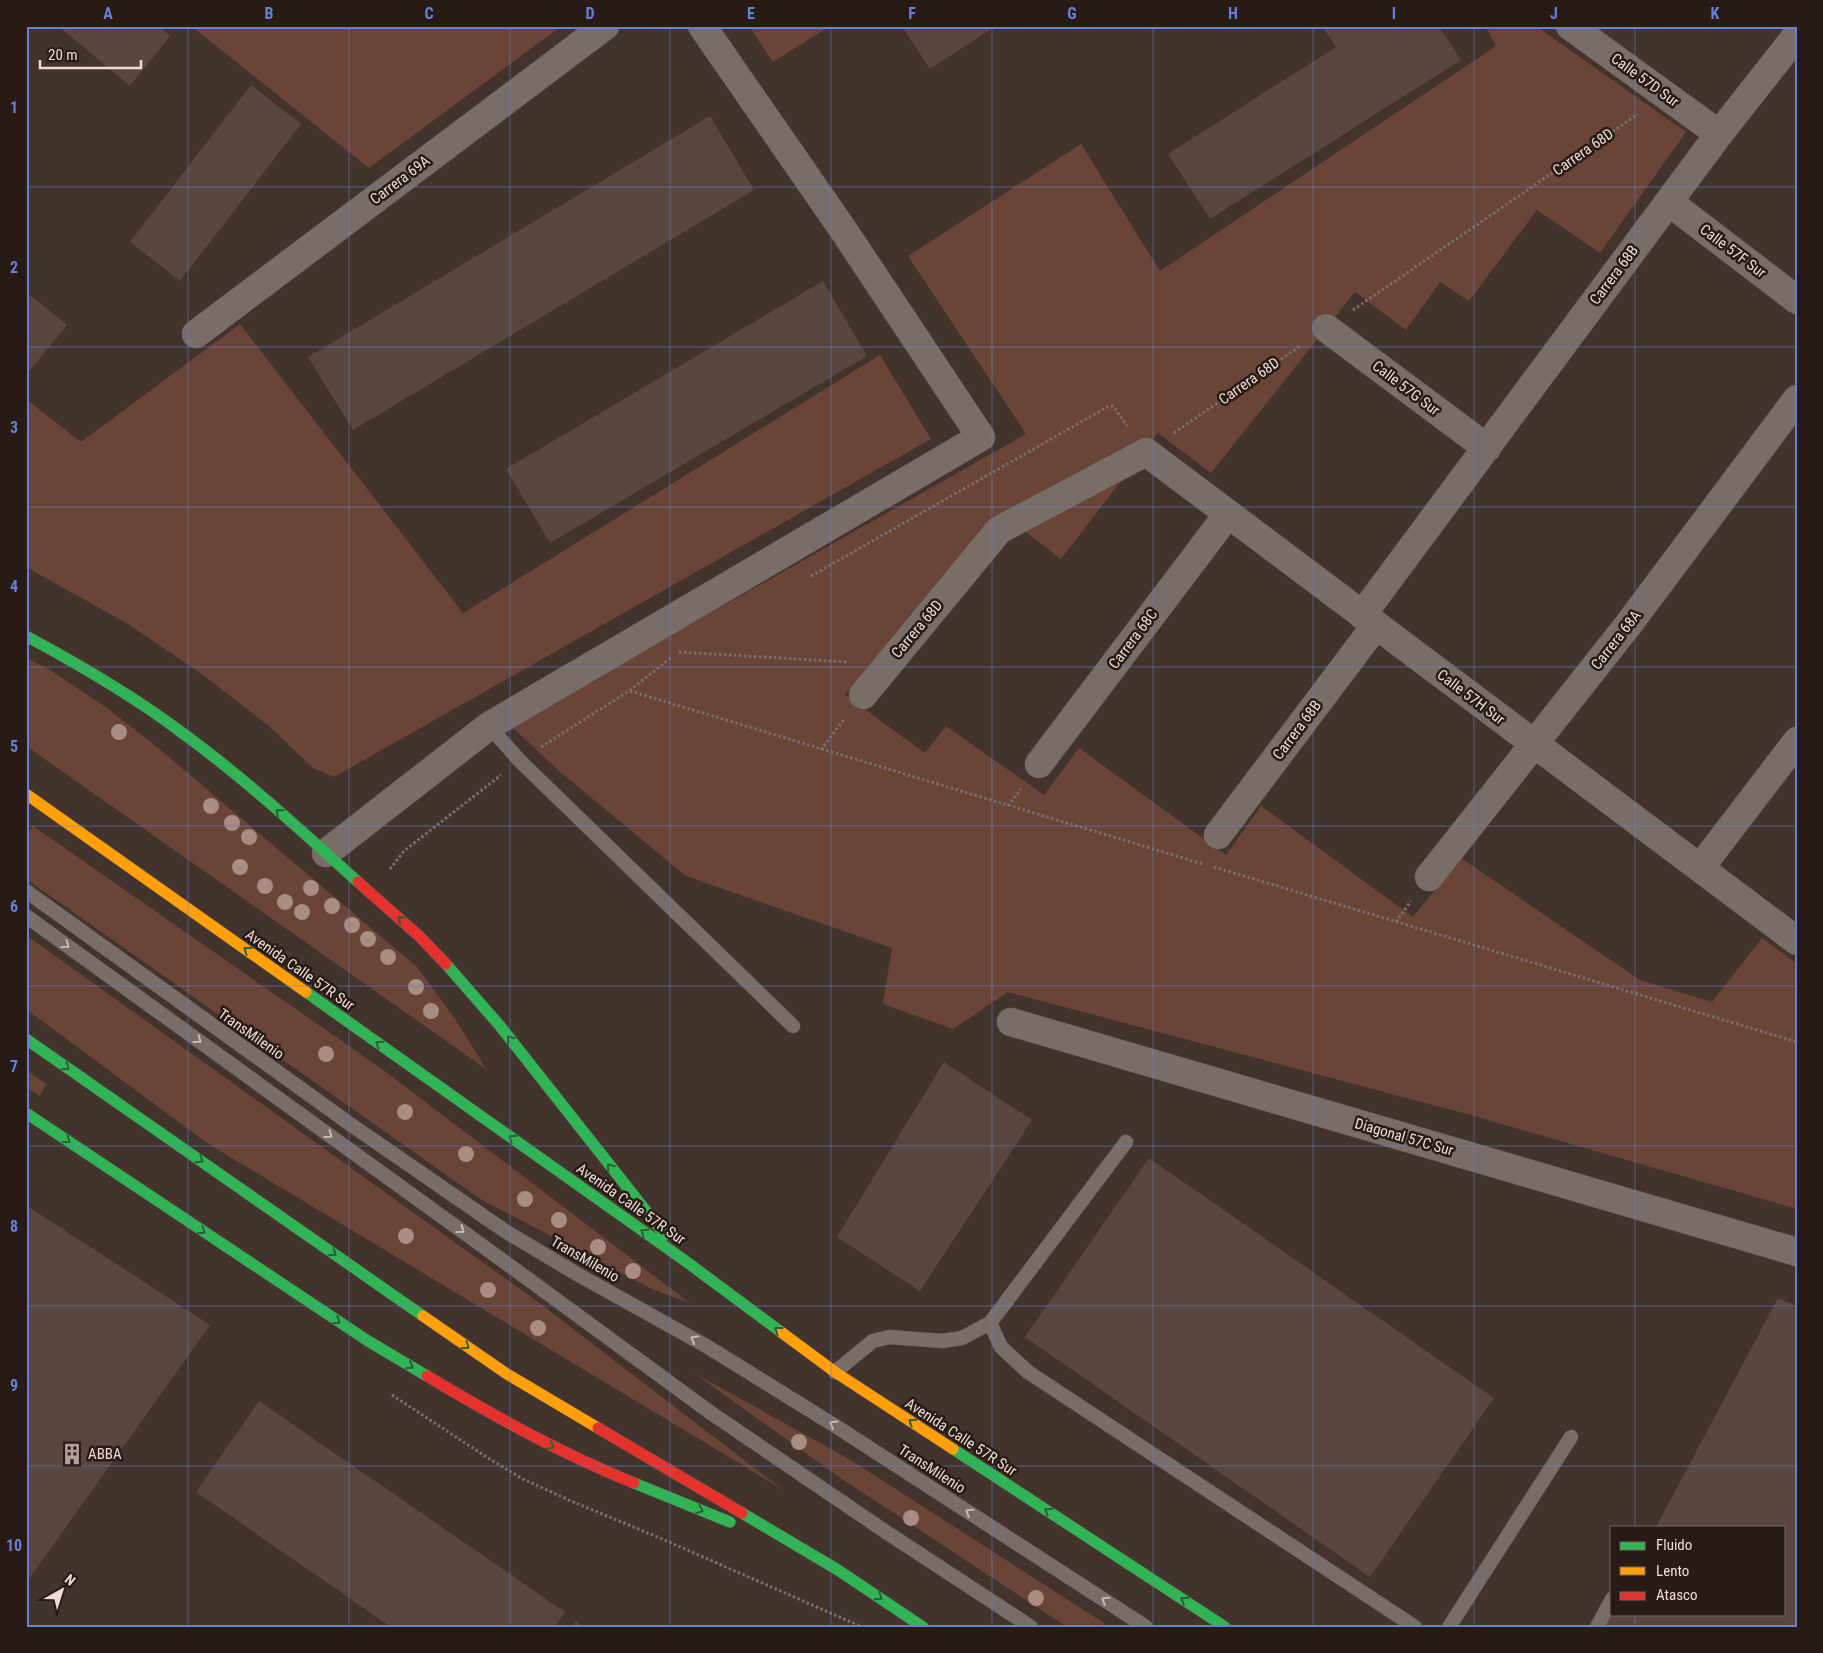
<svg xmlns="http://www.w3.org/2000/svg" width="1823" height="1653" viewBox="0 0 1823 1653" font-family="'Roboto Condensed',sans-serif">
<style>
.green{fill:#694437}
.building{fill:#58463f}
.lines{fill:none;stroke-linecap:round;stroke-linejoin:round}
.lane-casing{stroke:#5f514c;stroke-width:15}
.street-casing{stroke:#5f514c;stroke-width:29}
.fast-casing{stroke:#5f514c;stroke-width:12}
.slow-casing{stroke:#5f514c;stroke-width:12}
.jam-casing{stroke:#5f514c;stroke-width:12}
.path{stroke:#7a6f6c;stroke-width:3;stroke-dasharray:2.5 2.5;stroke-linecap:butt}
.lane{stroke:#796d68;stroke-width:14}
.street{stroke:#796d68;stroke-width:28}
.fast{stroke:#30b455;stroke-width:11}
.slow{stroke:#ff9f0a;stroke-width:11}
.jam{stroke:#e5322d;stroke-width:11}
.tree{fill:#a98c82}
.oneway{stroke:#2c6032}
.oneway2{stroke:#cbbab4}
.grid{fill:none;stroke:#667fd7;stroke-width:1;stroke-opacity:0.55}
.labels{text-anchor:middle;dominant-baseline:central;stroke-width:5;stroke-linejoin:round;paint-order:stroke}
.street-label{font-size:15px;fill:#eedbd5;stroke:#281b16}
.poi-label{font-size:15px;fill:#eedbd5;stroke:#281b16;text-anchor:start}
.neatline{fill:none;stroke:#667fd7;stroke-width:2}
.grid-label{font-size:16px;text-anchor:middle;font-weight:bold;fill:#667fd7}
</style>
<rect width="100%" height="100%" fill="#43332d"/>
<!-- green -->
<path class="green" d="M191 26H556L559 28 369 168Z
M749 26H830L773 62Z
M1485 26H1536L1686 132 1600 253 1537 210 1469 301 1440 282 1406 330 1355 292 1211 473 1158 433 1061 559 1002 514 845 695 925 753 946 726 1044 795 1079 748 1226 855 1261 806 1413 917 1461 858 1640 980 1712 1002 1762 938 1797 964V1209L1467 1114 1008 992 953 1029 883 1004 892 948 686 876 560 772 511 726 1026 434 908 256 1081 144 1160 271 1496 46Z
M240 324 463 613 880 355 931 439 334 777 313 768 269 726 199 672 128 624 26 567V399L81 442Z
M26 658 50 670 107 708 157 747 417 967 456 1020 486 1069 26 746Z
M33 826 382 1069 690 1303 652 1289 482 1200 26 879V836Z
M26 935 534 1299 782 1489 207 1143 26 1009Z
M26 1070 46 1084 40 1096 26 1087Z
M694 1373 849 1459 1104 1623 1101 1627H1067L839 1477Z"/>
<!-- building -->
<path class="building" d="M58 26H158L170 36 130 86Z
M902 26H996L930 69Z
M1322 26H1439L1461 60 1210 219 1168 154 1336 47Z
M251 85 301 124 180 281 130 242Z
M710 116 754 190 353 430 308 357Z
M823 281 867 356 550 543 506 469Z
M26 292 67 325 27 374 26 373Z
M944 1062 1032 1120 920 1291 837 1237Z
M1149 1158 1494 1398 1370 1577 1025 1337Z
M26 1205 210 1325 26 1583Z
M1778 1298 1797 1306V1627H1604L1612 1611V1614H1784V1527H1656Z
M259 1401 565 1612 555 1627H391L196 1492Z
M576 1621 585 1627H572Z"/>
<g class="lines">
<!-- lane casing -->
<g class="lane-casing">
<path id="lane" d="M489 726 520 761 793 1026
M26 891 350 1124 505 1231 577 1274 708 1347 837 1427 1146 1627
M26 916 502 1260 711 1413 883 1530 1031 1627
M990 1323 1001 1347 1028 1372 1415 1627
M835 1372 873 1341 889 1337 942 1341 962 1338 990 1323 1126 1142
M1449 1627 1571 1437
M1597 1627 1612 1599"/>
</g>
<!-- street casing -->
<g class="street-casing">
<path id="street" d="M1570 26 1719 134
M1669 202 1797 300
M1326 328 1487 448
M196 334 605 26
M1362 615 1719 134 1797 35
M863 695 999 530 1146 452 1797 941
M1039 764 1228 514
M1218 835 1376 625
M326 853 489 726 981 437 844 231 702 26
M1700 868 1797 741
M1429 877 1628 625 1797 399
M1011 1022 1797 1252"/>
</g>
<!-- fast casing -->
<g class="fast-casing">
<path id="fast" d="M26 636C80 665 132 695 181 732 243 777 302 831 358 882
M446 964 500 1026 665 1235
M306 992 684 1260 781 1332
M26 1039 423 1316
M26 1113 368 1341 427 1376
M953 1449 1225 1627
M634 1483 730 1522
M742 1513 838 1570 923 1627"/>
</g>
<!-- slow casing -->
<g class="slow-casing">
<path id="slow" d="M26 794 306 992
M423 1316 507 1374 598 1428
M781 1332 835 1372 953 1449"/>
</g>
<!-- jam casing -->
<g class="jam-casing">
<path id="jam" d="M358 882 419 936 446 964
M427 1376C494 1416 562 1454 634 1483
M598 1428 742 1513"/>
</g>
<!-- path -->
<path class="path" d="M1353 310 1638 114
M1174 433 1300 346
M811 576 1109 406H1113L1127 426
M679 652 848 662
M630 691 1203 864
M541 747 629 691 672 657
M821 750 844 719
M1008 806 1021 789
M1214 867 1797 1042
M390 869 404 851 501 775
M1396 922 1411 901
M392 1395 488 1458 523 1479 571 1501 660 1538 860 1626"/>
<!-- lane -->
<use href="#lane" class="lane"/>
<!-- street -->
<use href="#street" class="street"/>
<!-- fast -->
<use href="#fast" class="fast"/>
<!-- slow -->
<use href="#slow" class="slow"/>
<!-- jam -->
<use href="#jam" class="jam"/>
</g>
<!-- trees -->
<g class="tree">
<circle cx="119" cy="732" r="8"/>
<circle cx="211" cy="806" r="8"/>
<circle cx="232" cy="823" r="8"/>
<circle cx="249" cy="837" r="8"/>
<circle cx="240" cy="867" r="8"/>
<circle cx="265" cy="886" r="8"/>
<circle cx="311" cy="888" r="8"/>
<circle cx="285" cy="902" r="8"/>
<circle cx="332" cy="906" r="8"/>
<circle cx="302" cy="912" r="8"/>
<circle cx="352" cy="925" r="8"/>
<circle cx="368" cy="939" r="8"/>
<circle cx="388" cy="957" r="8"/>
<circle cx="416" cy="987" r="8"/>
<circle cx="431" cy="1011" r="8"/>
<circle cx="326" cy="1054" r="8"/>
<circle cx="405" cy="1112" r="8"/>
<circle cx="466" cy="1154" r="8"/>
<circle cx="525" cy="1199" r="8"/>
<circle cx="559" cy="1220" r="8"/>
<circle cx="406" cy="1236" r="8"/>
<circle cx="598" cy="1247" r="8"/>
<circle cx="633" cy="1271" r="8"/>
<circle cx="488" cy="1290" r="8"/>
<circle cx="538" cy="1328" r="8"/>
<circle cx="799" cy="1442" r="8"/>
<circle cx="911" cy="1518" r="8"/>
<circle cx="1036" cy="1598" r="8"/>
</g>
<!-- one-way arrows -->
<defs><path id="oneway-chevron" d="M-2-3.5L2.5 0L-2 3.5" fill="none" stroke-width="1.6" stroke-linecap="round" stroke-linejoin="round" transform="scale(1.25)"/></defs>
<g class="oneway">
<use href="#oneway-chevron" transform="translate(279 812) rotate(-139)"/>
<use href="#oneway-chevron" transform="translate(401 919) rotate(-138)"/>
<use href="#oneway-chevron" transform="translate(247 950) rotate(-145)"/>
<use href="#oneway-chevron" transform="translate(510 1039) rotate(-128)"/>
<use href="#oneway-chevron" transform="translate(379 1044) rotate(-145)"/>
<use href="#oneway-chevron" transform="translate(66 1067) rotate(35)"/>
<use href="#oneway-chevron" transform="translate(512 1138) rotate(-145)"/>
<use href="#oneway-chevron" transform="translate(67 1140) rotate(34)"/>
<use href="#oneway-chevron" transform="translate(200 1160) rotate(35)"/>
<use href="#oneway-chevron" transform="translate(610 1167) rotate(-128)"/>
<use href="#oneway-chevron" transform="translate(202 1231) rotate(34)"/>
<use href="#oneway-chevron" transform="translate(644 1232) rotate(-145)"/>
<use href="#oneway-chevron" transform="translate(333 1253) rotate(35)"/>
<use href="#oneway-chevron" transform="translate(337 1321) rotate(33)"/>
<use href="#oneway-chevron" transform="translate(778 1330) rotate(-143)"/>
<use href="#oneway-chevron" transform="translate(466 1346) rotate(35)"/>
<use href="#oneway-chevron" transform="translate(410 1366) rotate(31)"/>
<use href="#oneway-chevron" transform="translate(912 1422) rotate(-147)"/>
<use href="#oneway-chevron" transform="translate(551 1446) rotate(26)"/>
<use href="#oneway-chevron" transform="translate(700 1510) rotate(22)"/>
<use href="#oneway-chevron" transform="translate(1048 1511) rotate(-147)"/>
<use href="#oneway-chevron" transform="translate(879 1597) rotate(34)"/>
<use href="#oneway-chevron" transform="translate(1184 1600) rotate(-147)"/>
</g>
<g class="oneway2">
<use href="#oneway-chevron" transform="translate(66 945) rotate(36)"/>
<use href="#oneway-chevron" transform="translate(198 1040) rotate(36)"/>
<use href="#oneway-chevron" transform="translate(329 1135) rotate(36)"/>
<use href="#oneway-chevron" transform="translate(461 1230) rotate(36)"/>
<use href="#oneway-chevron" transform="translate(694 1339) rotate(-151)"/>
<use href="#oneway-chevron" transform="translate(833 1424) rotate(-148)"/>
<use href="#oneway-chevron" transform="translate(969 1512) rotate(-147)"/>
<use href="#oneway-chevron" transform="translate(1105 1600) rotate(-147)"/>
</g>
<!-- grid -->
<path class="grid" d="M188 26V1627M349 26V1627M510 26V1627M670 26V1627M831 26V1627M992 26V1627M1153 26V1627M1313 26V1627M1474 26V1627M1635 26V1527M26 187H1797M26 347H1797M26 507H1797M26 667H1797M26 826H1797M26 986H1797M26 1146H1797M26 1306H1797M26 1466H1797M1635 1614V1627"/>
<!-- icons -->
<defs>
<g id="building-bare" transform="scale(1.725)"><path d="M-4-6H4V6H1V3H-1V6H-4ZM-2.5-4.3h1.7v1.8h-1.7ZM.8-4.3h1.7v1.8H.8ZM-2.5-1h1.7V.8h-1.7ZM.8-1h1.7V.8H.8Z" fill="#b2a09a" stroke="#281b16" stroke-width="2.5" paint-order="stroke"/></g>
</defs>
<g fill-rule="evenodd">
<use href="#building-bare" x="72" y="1454"/>
</g>
<g class="labels">
<!-- street labels -->
<g class="street-label">
<text transform="translate(1645 80) rotate(36)">Calle 57D Sur</text>
<text transform="translate(1583 152) rotate(-35)">Carrera 68D</text>
<text transform="translate(400 180) rotate(-37)">Carrera 69A</text>
<text transform="translate(1733 251) rotate(37)">Calle 57F Sur</text>
<text transform="translate(1614 275) rotate(-53)">Carrera 68B</text>
<text transform="translate(1249 381) rotate(-35)">Carrera 68D</text>
<text transform="translate(1406 388) rotate(37)">Calle 57G Sur</text>
<text transform="translate(917 629) rotate(-50)">Carrera 68D</text>
<text transform="translate(1133 639) rotate(-53)">Carrera 68C</text>
<text transform="translate(1616 640) rotate(-52)">Carrera 68A</text>
<text transform="translate(1471 697) rotate(37)">Calle 57H Sur</text>
<text transform="translate(1297 730) rotate(-53)">Carrera 68B</text>
<text transform="translate(300 970) rotate(35)">Avenida Calle 57R Sur</text>
<text transform="translate(251 1034) rotate(35)">TransMilenio</text>
<text transform="translate(1404 1137) rotate(16)">Diagonal 57C Sur</text>
<text transform="translate(631 1204) rotate(35)">Avenida Calle 57R Sur</text>
<text transform="translate(585 1259) rotate(30)">TransMilenio</text>
<text transform="translate(961 1437) rotate(33)">Avenida Calle 57R Sur</text>
<text transform="translate(932 1469) rotate(33)">TransMilenio</text>
</g>
<!-- poi labels -->
<g class="poi-label">
<text x="88" y="1454">ABBA</text>
</g>
</g>
<!-- border -->
<rect width="1823" height="1653" fill="none" stroke="#281b16" stroke-width="55"/>
<!-- legend -->
<rect x="1610" y="1526" width="175" height="90" fill="#281b16" stroke="#776862"/>
<rect x="1620" y="1542" width="25" height="8" fill="#30b455" stroke="#776862"/>
<text x="1656" y="1550" font-size="15" fill="#eedbd5">Fluido</text>
<rect x="1620" y="1567" width="25" height="8" fill="#ff9f0a" stroke="#776862"/>
<text x="1656" y="1576" font-size="15" fill="#eedbd5">Lento</text>
<rect x="1620" y="1592" width="25" height="8" fill="#e5322d" stroke="#776862"/>
<text x="1656" y="1600" font-size="15" fill="#eedbd5">Atasco</text>
<!-- north arrow -->
<g transform="translate(62 1590) rotate(39)" stroke="#281b16" stroke-width="4" paint-order="stroke">
<path d="M0-4L9 19L0 12L-9 19Z" fill="#eedbd5"/>
<text y="-8" font-size="14" font-weight="bold" text-anchor="middle" fill="#eedbd5">N</text>
</g>
<!-- scale -->
<path d="M40 60v8h101v-8" fill="none" stroke="#eedbd5" stroke-width="2.5"/>
<text x="48" y="60" font-size="15" fill="#eedbd5" stroke="#281b16" stroke-width="4" paint-order="stroke">20 m</text>
<rect x="28" y="28" width="1768" height="1598" class="neatline"/>
<g class="grid-label">
<text x="108" y="19">A</text>
<text x="269" y="19">B</text>
<text x="429" y="19">C</text>
<text x="590" y="19">D</text>
<text x="751" y="19">E</text>
<text x="912" y="19">F</text>
<text x="1072" y="19">G</text>
<text x="1233" y="19">H</text>
<text x="1394" y="19">I</text>
<text x="1554" y="19">J</text>
<text x="1715" y="19">K</text>
<text x="14" y="113">1</text>
<text x="14" y="273">2</text>
<text x="14" y="433">3</text>
<text x="14" y="592">4</text>
<text x="14" y="752">5</text>
<text x="14" y="912">6</text>
<text x="14" y="1072">7</text>
<text x="14" y="1232">8</text>
<text x="14" y="1391">9</text>
<text x="14" y="1551">10</text>
</g>
</svg>
